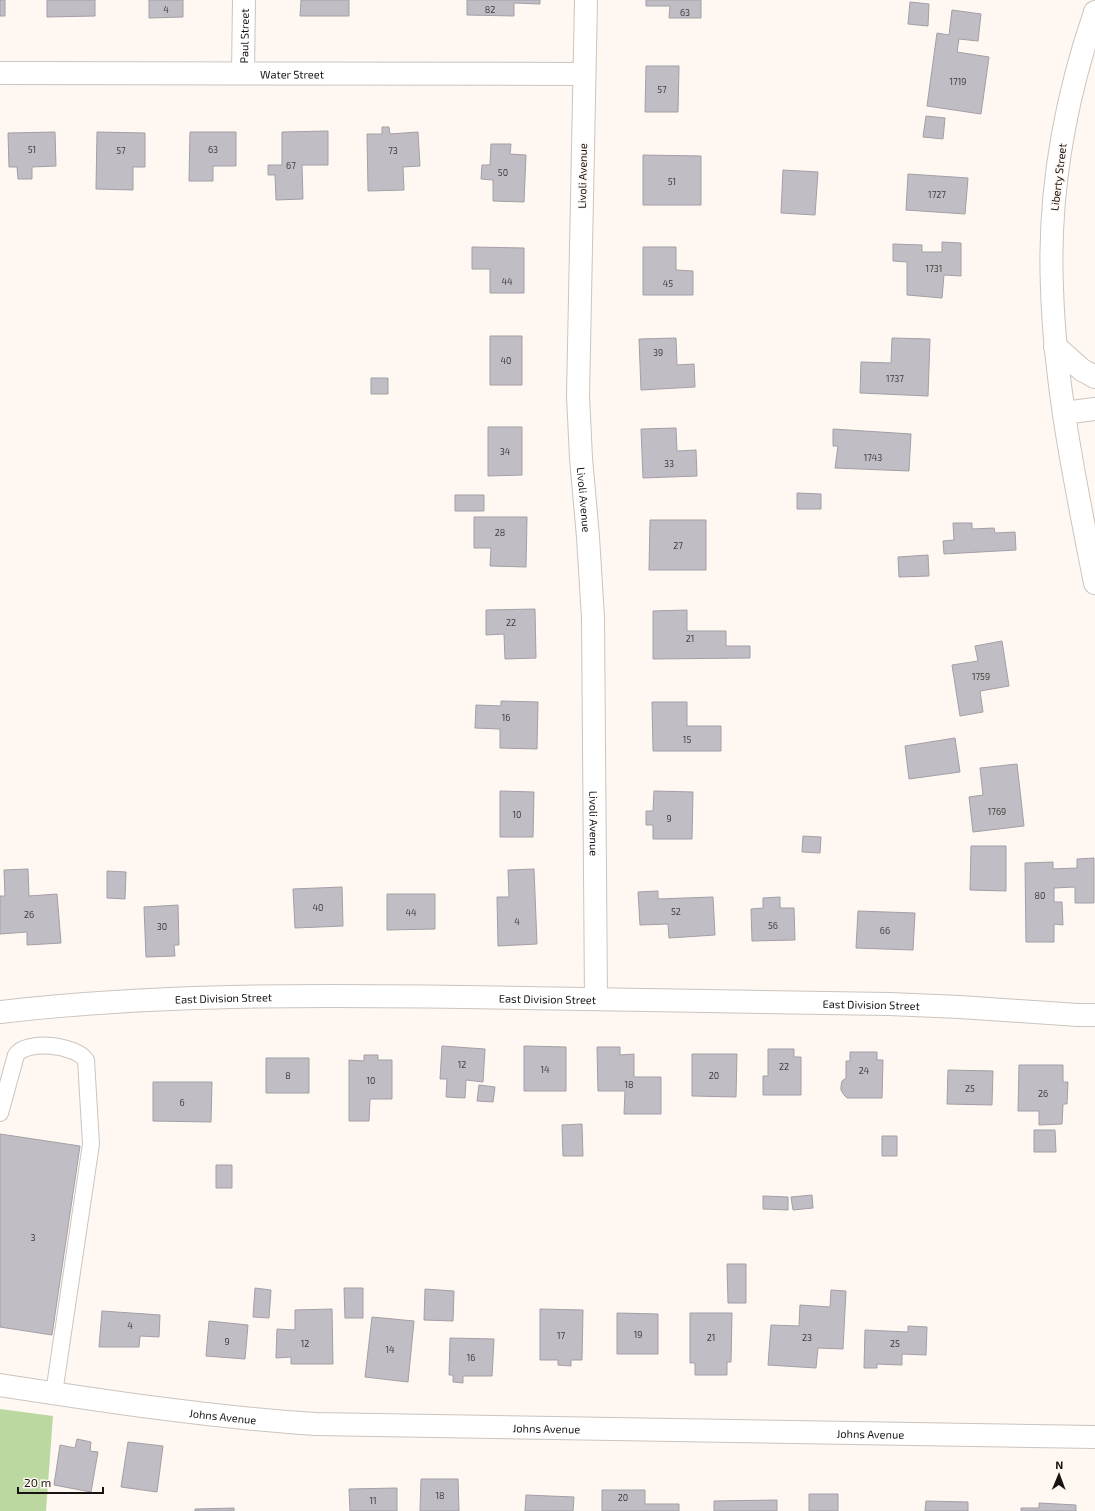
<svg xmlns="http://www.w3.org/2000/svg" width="1095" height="1511" viewBox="0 0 1095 1511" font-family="'Exo 2',sans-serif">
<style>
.green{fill:#bcd8a1}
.building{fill:#c1bdc4;stroke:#a39fa6}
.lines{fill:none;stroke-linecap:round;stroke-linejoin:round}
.lane-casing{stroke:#cbc4bf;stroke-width:18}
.street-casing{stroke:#cbc4bf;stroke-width:24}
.secondary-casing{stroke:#cbc4bf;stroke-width:24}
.lane{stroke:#fff;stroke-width:16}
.street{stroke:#fff;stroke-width:22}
.secondary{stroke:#fff;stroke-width:22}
.labels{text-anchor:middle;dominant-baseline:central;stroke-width:3;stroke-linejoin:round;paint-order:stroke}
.number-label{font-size:9px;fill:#413e3e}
.street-label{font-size:11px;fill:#161312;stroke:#fef7f2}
</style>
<rect width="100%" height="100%" fill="#fef7f2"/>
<!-- green -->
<path class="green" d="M0 1409 53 1416 46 1511H0Z"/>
<!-- building -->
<path class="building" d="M0 0H5V16H0Z
M47 0H95V16L47 17Z
M149 0H183V17L149 18Z
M301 0H349V16H300Z
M467 0H540V4L514 3V16L467 15Z
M646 0H701V18H669L670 6H646Z
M910 2 929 4 928 26 908 24Z
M952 10 981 14 978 41 959 39 957 52 989 57 981 114 927 106 937 33 949 35Z
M646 66H679L678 112H645Z
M926 116 945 118 943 139 923 137Z
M382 127H389L390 134 418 132 420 166 403 167 404 190 368 191 367 134H382Z
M328 131V165H302L303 199 276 200 275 175H268V165H282V132Z
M55 132 56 166 32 167V179H18L17 167H9L8 133Z
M97 132 145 133V167H133V190L96 189Z
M190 132H236V166H213V181H189Z
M491 144H511L510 154 526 155 524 202 493 201V180L481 179 482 165H490Z
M643 155 701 156V205H643Z
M783 170 818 172 815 215 781 213Z
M908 174 968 178 965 214 906 210Z
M942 242 961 243V276L944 275 942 298 907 295V262L893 261V244L922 245V252H942Z
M472 247 524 248V293H490V269H472Z
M643 247H676V270L693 271V295H643Z
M490 336H522V385H490Z
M676 338 677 365 694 364 695 387 641 390 639 339Z
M892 338 930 339 928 396 860 393 861 362 891 363Z
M371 378H388V394H371Z
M488 427H522V475L488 476Z
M676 428 677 451 696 450 697 476 643 478 641 429Z
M833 429 911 434 909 471 835 468 838 446H833Z
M797 493 821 494V509H797Z
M455 495H484V511H455Z
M474 517H527L526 567 490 566 491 548H474Z
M650 520H706V570H649Z
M953 523H972V529L994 528 995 533 1015 532 1016 550 944 554 943 541 954 540Z
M928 555 929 576 899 577 898 557Z
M535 609 536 658 505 659 504 634 486 635V610Z
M687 610V631H726V646H750V658L653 659V611Z
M1002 641 1009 686 980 691 983 712 960 716 952 665 978 661 975 646Z
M501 701 538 702 537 749 500 748V729L475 728 476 705 501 706Z
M652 702H687V726H721V751H653Z
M955 738 960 772 909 779 905 746Z
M1017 764 1024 826 973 832 969 797 983 795 980 768Z
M500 791 534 792 533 837H500Z
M654 791 693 792 692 839H653V825H646V811H653Z
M803 836 821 837 820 853 802 852Z
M971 846H1006V891L970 890Z
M1094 858V903H1075V887L1054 888V902H1062L1063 925 1054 924V942H1026L1025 863 1053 862V869L1077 868V859Z
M28 869 29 896 57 894 61 943 27 945V932L0 934V896H5L4 870Z
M534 869 537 944 498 946 497 897H509L508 870Z
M107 871 126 872 125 899 107 898Z
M342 887 343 926 295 928 293 889Z
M658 891V899L713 897 715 935 669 938 668 924 640 925 638 892Z
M387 894H435V929L387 930Z
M780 897V908H794L795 940 752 941 751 909 763 908V898Z
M178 905 179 945H174L175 956 146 957 144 907Z
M858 911 915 913 913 950 856 948Z
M442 1046 485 1049 483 1082 466 1080 465 1098 446 1097 447 1079H440Z
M524 1046 566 1047V1091H524Z
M597 1047H620V1055L634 1054V1077H661V1114H624L625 1091H598Z
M768 1049H794V1057H801V1095H763V1076H768Z
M850 1052H877V1060H883L882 1098H847L844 1095 841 1090V1086L842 1081 846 1078V1061H850Z
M692 1054H737L736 1097 692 1096Z
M364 1055H378V1060H392V1099H370L369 1121H349V1060L364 1061Z
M266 1058H309V1093H266Z
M1019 1065H1063V1082H1068L1067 1104H1063L1062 1124 1039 1125V1111H1018Z
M948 1070 993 1071 992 1105 947 1104Z
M153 1082H212L211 1122 153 1121Z
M479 1085 495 1087 493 1102 477 1101Z
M582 1124 583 1156H563L562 1125Z
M1034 1130H1055L1056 1152H1034Z
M0 1134 80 1146 52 1335 0 1327Z
M882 1136H897V1156H882Z
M216 1165H232V1188H216Z
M812 1195 813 1208 793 1210 791 1197Z
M763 1196 788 1197V1210L763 1209Z
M727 1264H746V1303H728Z
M255 1288 271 1290 269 1318 253 1317Z
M344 1288H363V1318H345Z
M425 1289 454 1291 453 1321 424 1320Z
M831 1290 846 1291 843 1349 818 1348 816 1368 768 1365 771 1325 799 1326 800 1305 830 1307Z
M332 1309 333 1364H291V1357L276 1358 277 1329 295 1330V1310Z
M540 1309 583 1310 582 1360H571V1366L558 1365V1360H540Z
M102 1311 160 1315 159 1337 140 1336 139 1347H99Z
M617 1313 658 1314V1354H617Z
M690 1313H732L731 1362H727V1375H695V1363H690Z
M372 1317 414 1321 408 1382 365 1377Z
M209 1321 248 1325 245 1359 206 1356Z
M908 1326 927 1327 926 1355 902 1354V1365L877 1364V1368H864L865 1330 908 1332Z
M450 1338 494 1339 492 1376H463V1383L453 1382V1375H449Z
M77 1439 91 1442 90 1451 98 1452 91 1492 54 1485 60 1445 75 1448Z
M128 1442 163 1446 157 1492 121 1487Z
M421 1479H458L459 1511H420Z
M397 1488V1511H350L349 1489Z
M602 1490H645V1504H679V1511H602Z
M809 1494H838V1511H809Z
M526 1495 574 1497 573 1511H525Z
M777 1500V1511H714V1501Z
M926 1501 968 1502V1511H925Z
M1039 1503 1076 1505V1511H1021V1508H1039Z
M234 1508V1511H195V1509Z"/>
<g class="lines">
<!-- lane casing -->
<g class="lane-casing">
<path id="lane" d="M0 1113 16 1055C27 1039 75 1045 86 1060L91 1144 54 1393"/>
</g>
<!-- street casing -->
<g class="street-casing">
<g id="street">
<path id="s1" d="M586 0 578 396 581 458 588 537 593 618 596 999"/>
<path id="s2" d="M0 73 584 74"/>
<path id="s3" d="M243 73 244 0"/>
<path d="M1055 346 1082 370 1095 377"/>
<path d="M1064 413 1095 409"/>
<path id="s4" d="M0 1012C155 994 308 995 464 997 606 999 747 1002 889 1004L960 1007 1078 1015H1095"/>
</g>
</g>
<!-- secondary casing -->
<g class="secondary-casing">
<g id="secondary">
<path d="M1095 12C1065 100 1048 194 1052 288 1055 388 1076 486 1095 583"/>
<path id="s5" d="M0 1385C104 1401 209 1417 315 1424L1095 1437"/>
</g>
</g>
<!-- lane -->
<use href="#lane" class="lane"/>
<!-- street -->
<use href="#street" class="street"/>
<!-- secondary -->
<use href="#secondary" class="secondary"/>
</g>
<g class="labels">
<!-- number labels -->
<g class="number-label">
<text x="166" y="9">4</text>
<text x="490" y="9">82</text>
<text x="685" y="12">63</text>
<text x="958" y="81">1719</text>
<text x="662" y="89">57</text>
<text x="32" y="149">51</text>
<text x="213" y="149">63</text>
<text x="121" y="150">57</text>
<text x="393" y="150">73</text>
<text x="291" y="165">67</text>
<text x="503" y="172">50</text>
<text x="672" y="181">51</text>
<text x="937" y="194">1727</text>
<text x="934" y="268">1731</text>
<text x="507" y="281">44</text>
<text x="668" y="283">45</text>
<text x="658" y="352">39</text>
<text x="506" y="360">40</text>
<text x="895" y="378">1737</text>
<text x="505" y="451">34</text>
<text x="873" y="457">1743</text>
<text x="669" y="463">33</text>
<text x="500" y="532">28</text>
<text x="678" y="545">27</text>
<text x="511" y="622">22</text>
<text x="690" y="638">21</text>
<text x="981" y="676">1759</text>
<text x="506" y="717">16</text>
<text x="687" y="739">15</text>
<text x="997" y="811">1769</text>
<text x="517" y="814">10</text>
<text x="669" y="818">9</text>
<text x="1040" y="895">80</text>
<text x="318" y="907">40</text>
<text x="676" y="911">52</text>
<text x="411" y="912">44</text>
<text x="29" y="914">26</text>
<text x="517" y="921">4</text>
<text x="773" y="925">56</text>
<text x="162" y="926">30</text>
<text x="885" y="930">66</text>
<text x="462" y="1064">12</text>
<text x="784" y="1066">22</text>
<text x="545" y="1069">14</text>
<text x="864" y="1070">24</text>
<text x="288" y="1075">8</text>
<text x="714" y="1075">20</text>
<text x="371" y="1080">10</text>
<text x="629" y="1084">18</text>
<text x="970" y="1088">25</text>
<text x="1043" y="1093">26</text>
<text x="182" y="1102">6</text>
<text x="33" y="1237">3</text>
<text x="130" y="1325">4</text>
<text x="638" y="1334">19</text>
<text x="561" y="1335">17</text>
<text x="711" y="1337">21</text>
<text x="807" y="1337">23</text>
<text x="227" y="1341">9</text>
<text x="305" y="1343">12</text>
<text x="895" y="1343">25</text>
<text x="390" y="1349">14</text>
<text x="471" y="1357">16</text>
<text x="440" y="1495">18</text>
<text x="623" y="1497">20</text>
<text x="373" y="1500">11</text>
</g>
<!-- street labels -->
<g class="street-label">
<text stroke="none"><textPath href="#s3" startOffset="37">Paul Street</textPath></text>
<text stroke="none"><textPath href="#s2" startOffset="292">Water Street</textPath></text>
<text transform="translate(582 176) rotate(-89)">Livoli Avenue</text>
<text transform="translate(1058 177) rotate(-83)">Liberty Street</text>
<text stroke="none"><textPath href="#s1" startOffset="500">Livoli Avenue</textPath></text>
<text stroke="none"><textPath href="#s1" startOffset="824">Livoli Avenue</textPath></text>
<text stroke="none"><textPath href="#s4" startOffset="224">East Division Street</textPath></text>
<text stroke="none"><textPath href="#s4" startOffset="548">East Division Street</textPath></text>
<text stroke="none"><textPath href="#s4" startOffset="872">East Division Street</textPath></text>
<text stroke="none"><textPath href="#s5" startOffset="225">Johns Avenue</textPath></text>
<text stroke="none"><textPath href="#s5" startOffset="549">Johns Avenue</textPath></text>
<text stroke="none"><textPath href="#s5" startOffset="873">Johns Avenue</textPath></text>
</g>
</g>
<!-- north arrow -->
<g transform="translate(1059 1475) rotate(1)" stroke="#fef7f2" stroke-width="3" paint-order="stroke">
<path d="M0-3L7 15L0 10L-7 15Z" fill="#161312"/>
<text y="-6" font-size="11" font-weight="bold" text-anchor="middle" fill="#161312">N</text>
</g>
<!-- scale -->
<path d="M18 1487v6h85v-6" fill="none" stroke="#161312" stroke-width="2"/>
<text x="24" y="1487" font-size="12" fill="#161312" stroke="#fef7f2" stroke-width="3" paint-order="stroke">20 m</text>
</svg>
